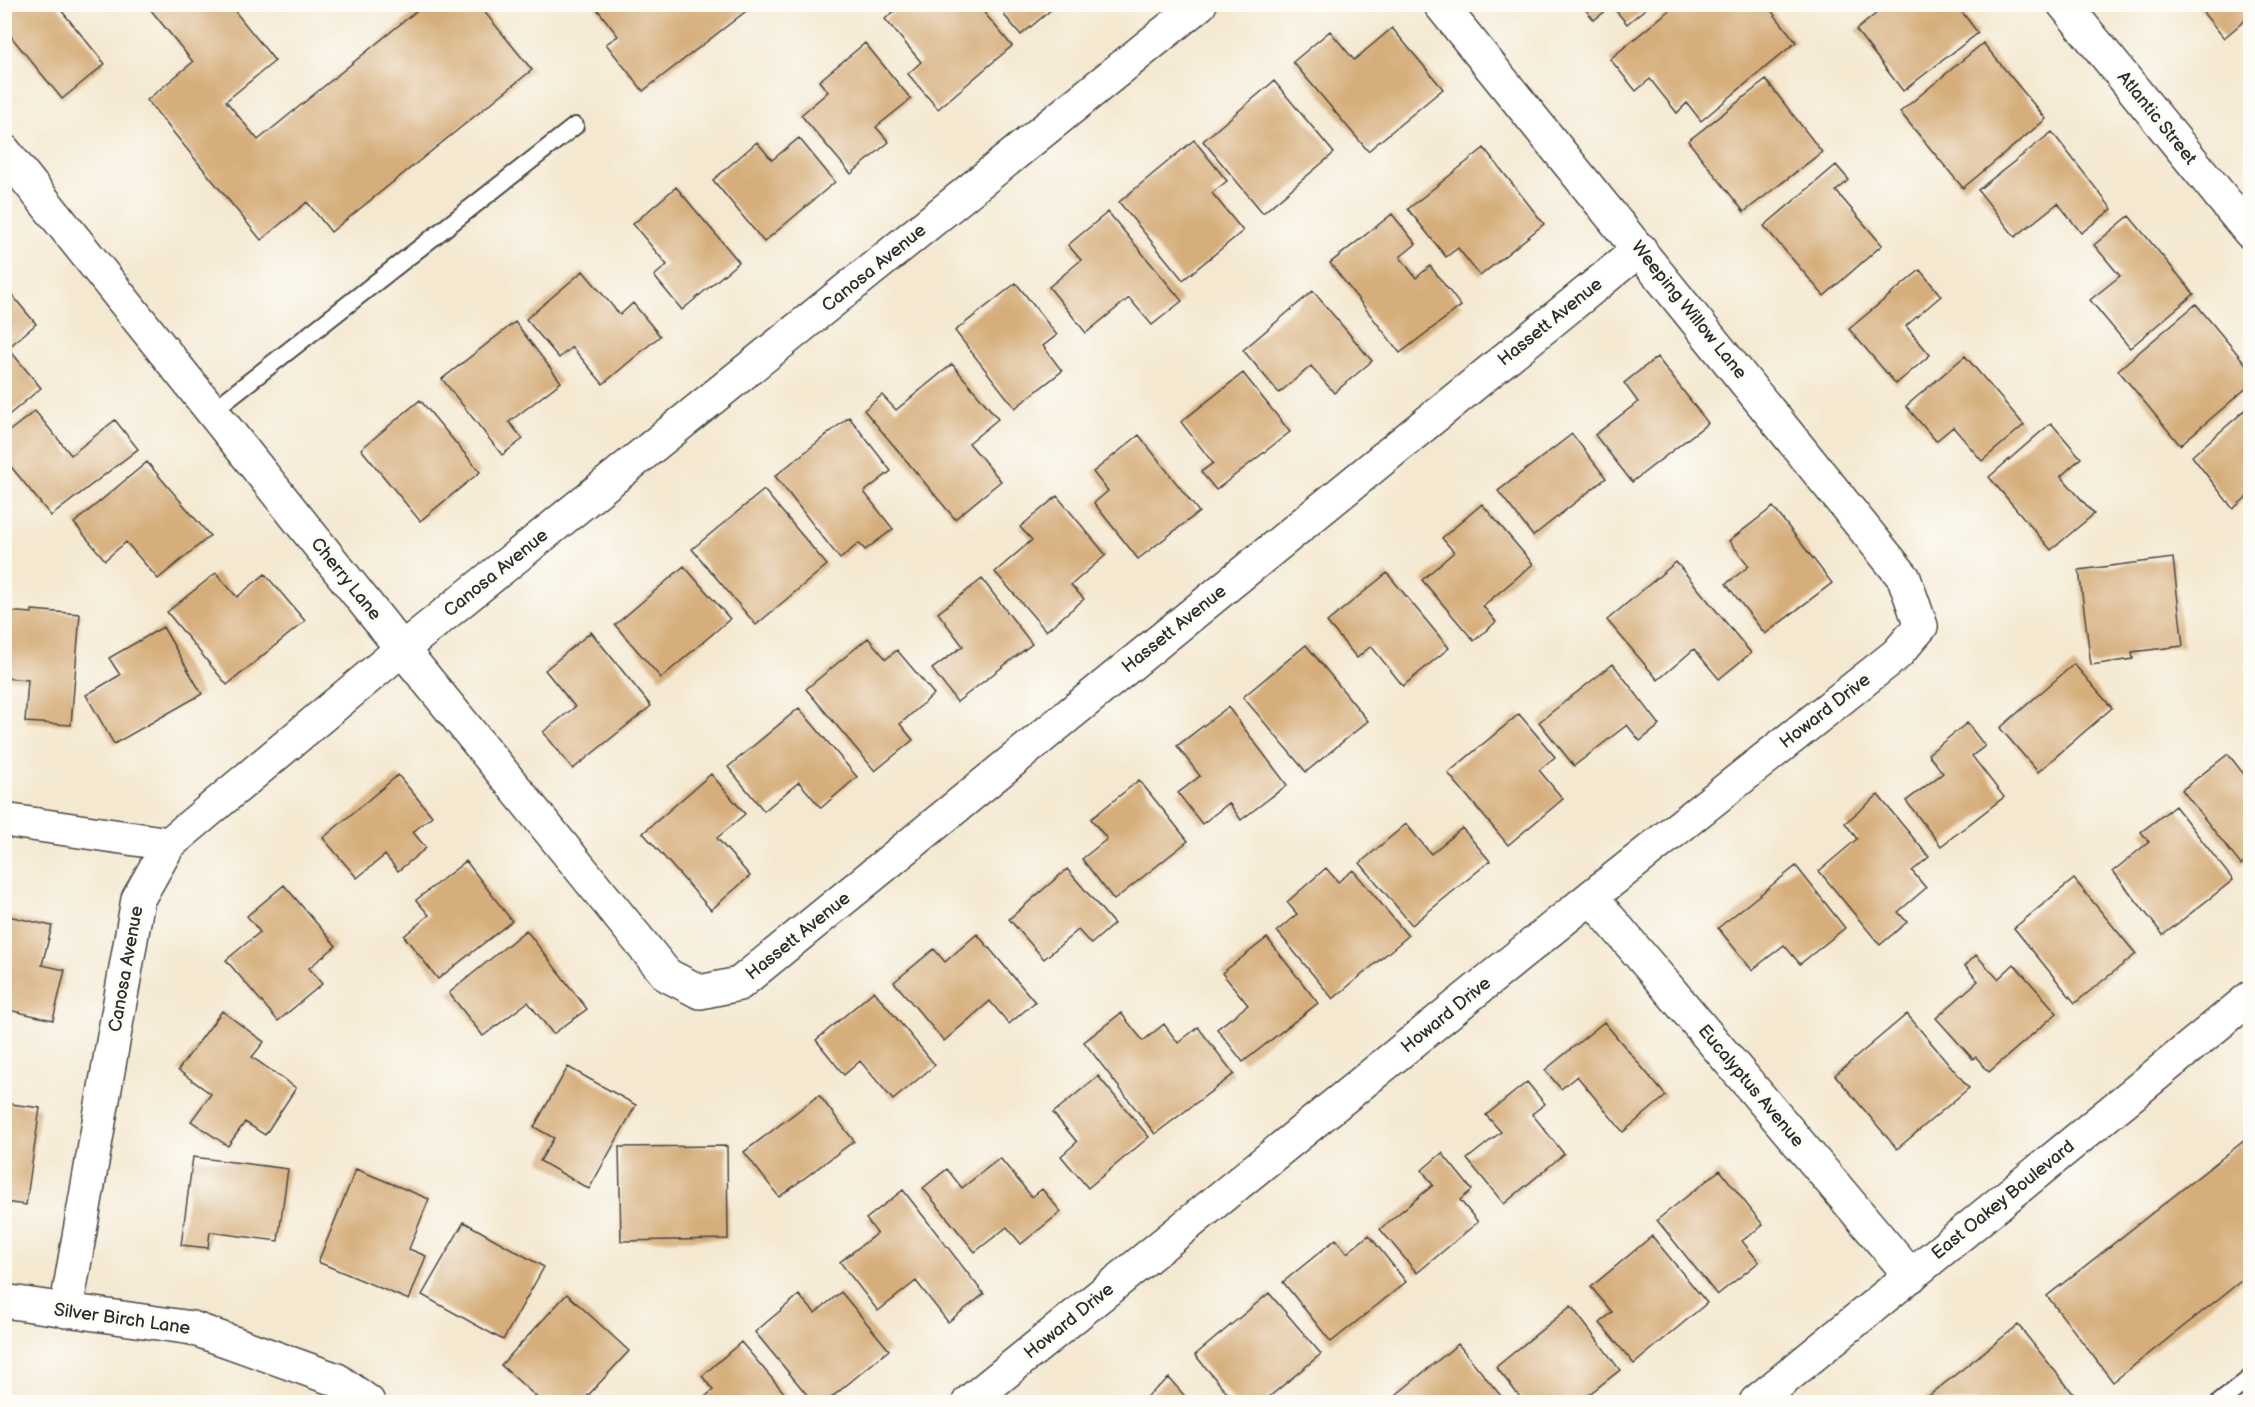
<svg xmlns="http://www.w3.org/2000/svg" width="2255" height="1407" viewBox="0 0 2255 1407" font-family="'Balsamiq Sans',sans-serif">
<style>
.building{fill:#d6ae7b}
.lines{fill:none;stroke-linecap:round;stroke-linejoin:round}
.service-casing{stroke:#494744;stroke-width:20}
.minor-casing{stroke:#494744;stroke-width:36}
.tertiary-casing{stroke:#494744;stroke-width:36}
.service{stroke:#fff;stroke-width:16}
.minor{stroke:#fff;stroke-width:33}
.tertiary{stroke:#fff;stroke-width:33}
.labels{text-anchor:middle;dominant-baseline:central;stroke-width:6;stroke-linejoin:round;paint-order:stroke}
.street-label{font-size:18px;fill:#2b2b2b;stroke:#fdfcf7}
</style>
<rect width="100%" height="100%" fill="#fdfcf7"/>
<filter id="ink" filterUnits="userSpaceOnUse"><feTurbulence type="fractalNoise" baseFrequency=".0167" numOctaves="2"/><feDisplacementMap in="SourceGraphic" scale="12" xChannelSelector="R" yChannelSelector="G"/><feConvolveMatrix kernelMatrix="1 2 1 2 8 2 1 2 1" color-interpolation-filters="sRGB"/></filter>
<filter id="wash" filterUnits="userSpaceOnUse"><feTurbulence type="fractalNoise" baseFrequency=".008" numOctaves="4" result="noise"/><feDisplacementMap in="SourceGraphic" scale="24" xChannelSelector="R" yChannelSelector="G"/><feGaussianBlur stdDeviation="1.35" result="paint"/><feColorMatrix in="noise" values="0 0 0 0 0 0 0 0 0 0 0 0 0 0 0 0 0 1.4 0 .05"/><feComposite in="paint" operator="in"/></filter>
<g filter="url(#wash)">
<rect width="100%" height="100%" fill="#f4e8d0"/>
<g id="blocks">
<!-- building -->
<path class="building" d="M4 4H56L105 64 62 99 4 28Z
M146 4H229L275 61 226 101 258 140 425 4H478L532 70 331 232 307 202 261 240 147 100 193 62Z
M903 4H977L1012 46 938 109 908 74 921 62 885 19Z
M1017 4H1058L1021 35 1004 15Z
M1581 4H1651L1627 24 1612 6 1594 20Z
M1677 4H1766L1796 42 1701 121 1687 103 1677 113 1650 79 1636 91 1610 59Z
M1888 4H1956L1978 33 1903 91 1856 30Z
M2196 4H2250V16L2224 38Z
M594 5H754L643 91 606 44 618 36Z
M1392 28 1443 89 1368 151 1293 62 1330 31 1354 60Z
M865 43 911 99 876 127 889 142 851 174 801 115 828 92 819 81Z
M1983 43 2046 119 1963 188 1900 112Z
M1766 80 1822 152 1744 212 1688 141Z
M1274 81 1334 153 1263 213 1203 141Z
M2052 132 2112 209 2081 233 2058 203 2015 237 1978 190Z
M799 138 835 182 764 242 713 180 757 142 772 160Z
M1194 140 1227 181 1212 193 1243 231 1183 280 1119 202Z
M1484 148 1544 224 1480 276 1458 248 1446 257 1408 209Z
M1836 165 1849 180 1836 191 1882 245 1824 296 1764 226Z
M676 187 739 262 682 310 654 276 667 265 633 224Z
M1108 212 1182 301 1152 325 1129 298 1086 333 1049 287 1081 260 1068 245Z
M1392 214 1416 244 1400 257 1416 278 1430 266 1461 306 1400 353 1330 263Z
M2129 216 2194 294 2130 348 2090 300 2120 276 2094 245Z
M1920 270 1941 296 1906 326 1930 355 1896 384 1849 329Z
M583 271 620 315 633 303 660 336 603 384 572 347 559 358 526 319Z
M1016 283 1057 335 1043 346 1062 371 1015 408 955 331Z
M7 289 36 324 8 348 41 388 4 419V292Z
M1313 291 1372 361 1334 393 1311 366 1279 393 1243 350Z
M2196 304 2250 369V385L2180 445 2118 370Z
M515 322 561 382 509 422 523 439 502 455 442 379Z
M1965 356 2024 425 1982 461 1953 427 1936 441 1906 406Z
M1657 357 1708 423 1632 482 1595 435 1638 402 1624 383Z
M952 364 998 419 969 443 1001 481 955 519 864 410 882 395 896 410Z
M1243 373 1290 432 1216 490 1201 472 1213 463 1181 422Z
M420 400 480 472 420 521 361 449Z
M2250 406V494L2233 509 2192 456Z
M35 411 71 455 115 420 138 449 51 516 4 458V435Z
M849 417 891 471 864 492 893 529 865 550 859 543 840 559 775 476Z
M2051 423 2081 458 2061 476 2094 514 2051 550 1989 477Z
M1572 434 1606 478 1533 536 1498 491Z
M1139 435 1199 512 1138 559 1094 503 1108 491 1093 472Z
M147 462 210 536 158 579 126 542 105 560 74 523Z
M764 490 827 565 756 625 692 549Z
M1057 496 1106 555 1071 585 1084 599 1046 631 995 572 1032 540 1020 527Z
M1482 504 1533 564 1483 606 1496 622 1474 641 1422 580 1454 552 1442 538Z
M1773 507 1832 583 1765 634 1726 584 1749 566 1729 541Z
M2173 558 2183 646 2132 652 2133 659 2091 665 2079 570Z
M1676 562 1751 653 1719 679 1694 649 1658 680 1607 620Z
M684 566 730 619 661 678 615 625Z
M216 573 237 597 265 574 305 621 227 685 167 612Z
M1387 573 1449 648 1403 686 1371 646 1357 658 1327 622Z
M982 579 1032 644 957 702 932 669 963 646 938 613Z
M32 610 80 614 71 725 25 722 28 680 4 678V611L32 613Z
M163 627 202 694 114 744 86 695 120 675 109 658Z
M591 632 651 706 573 769 543 732 575 707 545 670Z
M868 638 886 659 897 650 934 694 900 724 913 740 875 771 806 689Z
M1306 645 1368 721 1306 772 1243 697Z
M1613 664 1660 725 1640 741 1627 725 1574 766 1539 722Z
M2074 664 2112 708 2038 772 2000 728Z
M1228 707 1287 785 1241 820 1229 803 1202 824 1178 793 1200 776 1177 746Z
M799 708 857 777 821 808 799 782 764 811 728 767Z
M1519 714 1555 757 1539 770 1563 799 1508 845 1448 773Z
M1967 723 1985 746 1972 756 2004 797 1941 846 1906 801 1943 773 1928 754Z
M2228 754 2250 782V857L2241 865 2182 790Z
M711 774 745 814 717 838 750 876 711 910 643 833Z
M398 775 432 816 413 832 426 848 398 871 385 855 357 878 323 838Z
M1139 780 1188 841 1114 900 1082 859 1107 839 1091 819Z
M1878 795 1929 857 1912 871 1926 888 1898 912 1907 922 1880 945 1819 871 1857 839 1845 823Z
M2175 806 2233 880 2163 935 2113 871 2149 842 2141 832Z
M1406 824 1431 854 1462 828 1490 861 1412 925 1360 863Z
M466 861 512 921 438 979 404 936 429 915 416 900Z
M1796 866 1845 928 1800 964 1784 945 1752 970 1718 928Z
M1326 868 1338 882 1353 870 1408 936 1333 999 1277 931 1297 914 1287 902Z
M1067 869 1114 924 1091 944 1078 930 1044 959 1009 919Z
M2074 879 2136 954 2075 1003 2014 928Z
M284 885 336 946 309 968 322 984 278 1021 226 960 260 932 247 916Z
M4 915 52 926 42 965 65 970 53 1020 4 1009Z
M526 930 587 1009 553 1034 528 1002 483 1036 449 993Z
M977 934 1035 1002 1009 1024 990 1001 944 1041 894 982 934 949 945 962Z
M1267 938 1318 1003 1243 1062 1217 1029 1248 1005 1222 973Z
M1976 955 1998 979 2014 964 2057 1013 1989 1072 1976 1057 1973 1059 1936 1018 1978 981 1965 966Z
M874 991 935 1065 893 1100 860 1061 844 1075 816 1040Z
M222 1011 264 1042 252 1057 296 1088 265 1135 245 1122 228 1146 191 1121 211 1094 178 1070Z
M1121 1013 1143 1041 1164 1024 1178 1043 1198 1027 1234 1074 1155 1134 1084 1042Z
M1907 1014 1969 1088 1897 1149 1835 1075Z
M1604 1022 1666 1096 1623 1132 1577 1076 1561 1089 1545 1070Z
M568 1067 636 1105 589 1189 540 1161 554 1138 534 1127Z
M1098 1076 1149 1137 1088 1188 1061 1156 1077 1142 1053 1113Z
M1527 1082 1545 1104 1532 1114 1564 1154 1504 1204 1467 1159 1501 1132 1486 1115Z
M819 1095 854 1141 779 1197 744 1152Z
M4 1103 40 1108 26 1205 4 1202Z
M2250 1136V1274L2113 1382 2047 1296Z
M727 1146 728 1239 621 1241 619 1147Z
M1442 1153 1472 1190 1460 1200 1478 1222 1417 1273 1380 1229 1433 1185 1422 1170Z
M193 1157 288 1169 278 1241 210 1232 208 1248 181 1245Z
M1000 1158 1032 1197 1042 1189 1061 1212 1021 1244 1007 1227 975 1252 923 1188 947 1169 962 1188Z
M356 1169 429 1199 409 1249 426 1256 409 1300 318 1262Z
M1720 1170 1763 1225 1742 1241 1759 1262 1717 1295 1657 1220Z
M903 1190 984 1294 948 1322 916 1281 878 1311 840 1262 877 1233 866 1219Z
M464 1222 544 1267 503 1340 422 1295Z
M1369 1235 1406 1282 1331 1342 1283 1282 1336 1239 1347 1253Z
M1652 1236 1707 1303 1634 1364 1600 1323 1612 1312 1591 1287Z
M841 1292 889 1350 826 1402H813L755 1332 799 1295 815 1313Z
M1269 1293 1321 1354 1263 1402H1235L1195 1355Z
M567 1294 629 1351 582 1402H542L501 1365Z
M1571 1306 1620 1370 1579 1402H1524L1496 1367Z
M2018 1325 2080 1402H1921Z
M741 1342 792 1402H699L713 1390 702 1376Z
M1458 1344 1506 1402H1404L1397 1394Z
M1169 1378 1190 1402H1140Z
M4 1395 50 1401V1402H4Z"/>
</g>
</g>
<g filter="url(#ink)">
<use href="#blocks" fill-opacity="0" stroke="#494744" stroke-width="1.5"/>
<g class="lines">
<!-- service casing -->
<g class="service-casing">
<path id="service" d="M212 411 575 126
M2220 1402 2250 1378"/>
</g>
<!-- minor casing -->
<g class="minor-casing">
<path id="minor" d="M2064 4 2250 232
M4 151 402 649 667 975 700 992 739 984 1640 249
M4 820 169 844
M1591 897 1911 1276
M4 1301 192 1328 337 1380 368 1402
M66 1311 138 899 169 844 402 649 1200 4
M969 1402 1591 897 1897 654 1921 626 1904 578 1440 4"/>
</g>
<!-- tertiary casing -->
<g class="tertiary-casing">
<path id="tertiary" d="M1756 1402 2250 998"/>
</g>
<!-- service -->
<use href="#service" class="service"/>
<!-- minor -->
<use href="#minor" class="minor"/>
<!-- tertiary -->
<use href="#tertiary" class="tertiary"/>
</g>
</g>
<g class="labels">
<!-- street labels -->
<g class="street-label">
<text transform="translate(2157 118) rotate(51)">Atlantic Street</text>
<text transform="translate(874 268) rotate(-39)">Canosa Avenue</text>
<text transform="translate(1689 310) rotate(51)">Weeping Willow Lane</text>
<text transform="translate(1550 322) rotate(-39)">Hassett Avenue</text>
<text transform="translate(496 573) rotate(-39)">Canosa Avenue</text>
<text transform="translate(346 579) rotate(51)">Cherry Lane</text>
<text transform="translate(1174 629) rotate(-39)">Hassett Avenue</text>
<text transform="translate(1825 711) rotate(-38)">Howard Drive</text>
<text transform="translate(798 936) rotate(-39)">Hassett Avenue</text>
<text transform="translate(126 969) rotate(-80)">Canosa Avenue</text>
<text transform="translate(1446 1015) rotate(-39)">Howard Drive</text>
<text transform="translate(1751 1086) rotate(50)">Eucalyptus Avenue</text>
<text transform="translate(2003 1200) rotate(-39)">East Oakey Boulevard</text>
<text transform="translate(122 1319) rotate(8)">Silver Birch Lane</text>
<text transform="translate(1069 1321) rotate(-39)">Howard Drive</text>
</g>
</g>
<!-- margin -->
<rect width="2255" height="1407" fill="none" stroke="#fdfcf7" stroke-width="24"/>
</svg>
